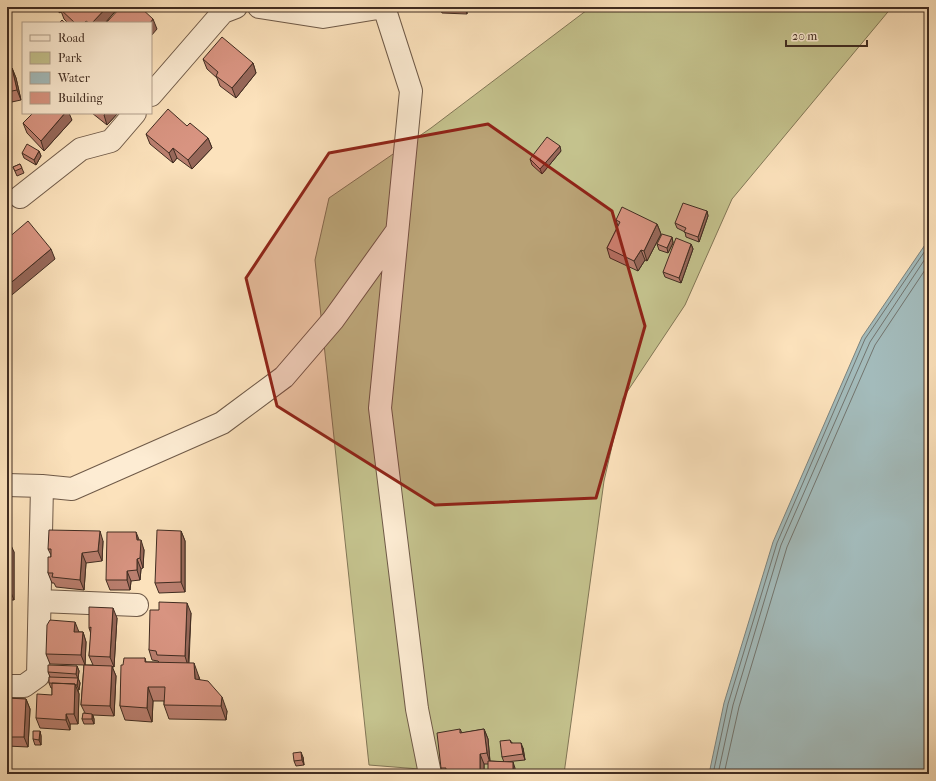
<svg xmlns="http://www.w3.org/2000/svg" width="936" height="781" viewBox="0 0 936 781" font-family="'IM FELL French Canon',serif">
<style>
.green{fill:#c4c28d;stroke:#827757}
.water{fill:#a3bbbb;stroke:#7b827d}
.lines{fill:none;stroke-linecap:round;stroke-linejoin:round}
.shore{stroke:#72746e;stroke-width:1}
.minor-casing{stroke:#6f5a48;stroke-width:24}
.minor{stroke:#fdecd3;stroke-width:22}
.wall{fill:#ba7f6f;stroke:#402c21}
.shaded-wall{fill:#97685a;stroke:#402c21}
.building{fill:#d89481;stroke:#402c21}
.marked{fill:#8f2418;fill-opacity:0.2;stroke:#8f2418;stroke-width:3;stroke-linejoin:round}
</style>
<rect width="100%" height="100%" fill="#fce2bc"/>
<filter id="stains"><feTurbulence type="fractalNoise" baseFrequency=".005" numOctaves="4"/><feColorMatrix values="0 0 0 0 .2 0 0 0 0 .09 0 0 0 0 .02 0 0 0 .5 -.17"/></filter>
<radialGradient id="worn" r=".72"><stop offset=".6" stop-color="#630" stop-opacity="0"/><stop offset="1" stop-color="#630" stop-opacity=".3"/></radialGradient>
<!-- green -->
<path class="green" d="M591 7H892L732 199 685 305 623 398 604 481 564 774H482L369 765 315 260 329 198 431 128Z"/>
<!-- water -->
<path class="water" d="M929 239V774H709L724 703 773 542 862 337Z"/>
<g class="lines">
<!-- shore -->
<path class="shore" d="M713 774 728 704 777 543 865 339 929 245
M718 774 733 705 781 545 870 342 929 253
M724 774 739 707 787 547 875 345 929 264"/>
<!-- minor casing -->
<g class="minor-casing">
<path id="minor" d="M259 7 323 17 384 7
M384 7 411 91 380 408 417 709 430 774
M151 95 223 12 236 7
M20 197 81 149 111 141 135 113
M7 485 42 486 72 489 222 423 284 377 333 320 397 231
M40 601 137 605
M7 686H24L38 676 42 486"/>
</g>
<!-- minor -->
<use href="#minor" class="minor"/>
</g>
<!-- wall -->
<path class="wall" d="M52 7H119L105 23H68L64 19 61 11 60 13Z
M439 7H477V10H467V14L442 13Z
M203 59 253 63 256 73 236 98 220 86 217 78 207 69Z
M12 68 16 78 21 100 7 103V69Z
M31 113H65L72 120 44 151 27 133 23 123 32 114Z
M92 113H118L107 125Z
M187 126 208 138 212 148 192 169 177 158 173 163 150 144 146 134Z
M39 151 41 156 36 165 24 158 22 153Z
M561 151 542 174 532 165 530 159Z
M20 164 24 173 17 176 13 167Z
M707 211 708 216 699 242 686 237 685 232 677 228 675 223Z
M616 220 657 224 661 234 647 261 645 260 638 271 610 258 607 248 618 226Z
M672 237 673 243 668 253 659 250 657 244Z
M691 244 693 249 681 283 665 277 663 272Z
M181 531 185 541V592L159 593 155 583Z
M139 540 144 550 143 568 141 569 140 580 131 581 130 590H110L106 580Z
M103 541 102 561 86 563 84 590 56 587 54 583H52L48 573 51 555 48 549Z
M7 542 14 552V600H7Z
M159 610 191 613 189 663 199 677 200 680 227 711 226 720 169 719 164 705V701H153L152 722 125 720 120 706 123 665 145 658 146 662H159L158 661 152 660 149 650Z
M117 618 114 667H112L116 676 114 716 93 715 94 719V724H84L82 719 85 713 81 705 84 665 50 664 46 654 79 632H83L86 642 85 665H93L89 656 91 634 89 628Z
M77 666 79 671 78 678 80 683 79 690H78L79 694 78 724H70V730L40 728 36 718 52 695V688H51L49 683 50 677 48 672Z
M7 698 26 699 30 709 28 747 7 746Z
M460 729 462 733 484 729 488 739 490 761 504 762 502 757 510 740 512 743 523 748 525 760 505 762 515 768 488 764H484V774H443L441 768Z
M40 731 41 736V745H35L33 739Z
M303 757 304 765 296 766 294 761Z"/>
<!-- shaded-wall -->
<path class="shaded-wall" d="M59 7H64L60 9 61 11 60 13 58 8Z
M107 7H119L105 23H92Z
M464 7H466L467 10V14Z
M153 19 157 29 151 36V23H150Z
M253 63 256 73 236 98 232 88Z
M12 68 16 78 21 100 17 90Z
M65 113H69L72 120 44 151 41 141Z
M106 113H118L107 125 104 115Z
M208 138 212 148 192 169 188 160Z
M560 146 561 151 542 174 540 169Z
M173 148 177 158 173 163 169 153Z
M39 151 41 156 36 165 34 160Z
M707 211 708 216 699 242 698 237Z
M657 224 661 234 647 261 644 251Z
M672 237 673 243 668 253 667 248Z
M691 244 693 249 681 283 679 278Z
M51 249 55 259 7 299V286Z
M641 250 645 260 638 271 634 261Z
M100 531 103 541 102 561 98 551Z
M181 531 185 541V592L181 582Z
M136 532 140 542 141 540 144 550 143 568 140 558Z
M10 543 14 552V600L10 590Z
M82 553 86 563 84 590 80 580Z
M137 559 141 569 140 580 137 570Z
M127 571 131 581 130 590 127 580Z
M187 603 191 613 188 666 185 656Z
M113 608 117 618 114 667 110 657Z
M75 622 79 632 78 642 74 632Z
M83 632 86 642 85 665 81 655Z
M194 663 199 677 200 694 195 679Z
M77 666 79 671 78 679 76 674Z
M112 666 116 676 114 716 110 706Z
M78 678 80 683 79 690 77 685Z
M75 684 79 694 78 724 74 714Z
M148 687 153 701 152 722 147 708Z
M222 697 227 711 226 720 221 706Z
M26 699 30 709 28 747 24 737Z
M66 714 70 724V730L66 720Z
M92 714 94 719V724L92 719Z
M484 729 488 739 490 763 487 753Z
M40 731 41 736V745L39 740Z
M521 743 523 748 525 760 523 754Z
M301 752 303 757 304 765 302 760Z
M480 754 484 764V774H480Z
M513 762 515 768V774H513Z"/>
<!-- building -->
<path class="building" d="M62 7H107L92 23H89L86 21 84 23H75L60 9Z
M121 7H140L153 19 150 23H106Z
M62 20 65 23H59Z
M222 37 253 63 232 88 216 76 218 72 203 59Z
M12 68 17 90 7 92V69Z
M168 109 187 126 190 123 208 138 188 160 173 148 169 153 146 134Z
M33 113H65L41 141 23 123Z
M547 137 560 146 540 169 530 159Z
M27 144 39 151 34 160 22 153Z
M20 164 22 168 15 171 13 167Z
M683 203 707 211 698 237 684 232 686 228 675 223Z
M622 207 657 224 644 251 641 250 634 261 607 248 620 222 616 220Z
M28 221 51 249 7 286V239Z
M662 234 672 237 667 248 657 244Z
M676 238 691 244 679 278 663 272Z
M49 530 100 531 98 551 82 553 80 580 52 577 53 573H48V557H51V549H48Z
M157 530 181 531V582L155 583Z
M107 532H136L137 540H141L140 558 137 559V570L127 571V580H106Z
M7 542 10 543V590H7Z
M159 602 187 603 185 656 157 655 156 651 149 650 150 610H159Z
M89 607 113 608 110 657 89 656 91 627 89 628Z
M50 620 75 622 74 632H83L81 655 46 654 47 625Z
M124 658H145V662L194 663 195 679 208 681 222 697 221 706 164 705 165 687H148L147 708 120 706 121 665H123Z
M48 665 77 666 76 674 48 672Z
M84 665 112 666 110 706 81 705Z
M49 677 78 678 77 685H75V684L49 683Z
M52 683 75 684 74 714H66V720L36 718 37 694 52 695Z
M7 698 26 699 24 737H7Z
M83 713 92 714V719H82Z
M460 729V733L484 729 487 753 480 754V774H445L446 768H441L437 733Z
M33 731H40L39 740 33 739Z
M510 740 511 743H521L523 754 502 757 500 741Z
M301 752 302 760 294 761 293 753Z
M488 761 513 762V774H488Z"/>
<!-- marked area -->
<path class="marked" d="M488 124 612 211 645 326 596 498 435 505 277 406 246 278 329 153Z"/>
<!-- margin -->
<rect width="936" height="781" fill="none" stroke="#fce2bc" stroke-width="24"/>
<rect x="8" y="8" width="920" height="765" fill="none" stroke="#402c21" stroke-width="2"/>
<rect x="12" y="12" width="912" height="757" fill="none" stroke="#402c21"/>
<!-- legend -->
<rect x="22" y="22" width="130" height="92" fill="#fdecd3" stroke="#b19f8c"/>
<rect x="30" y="35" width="20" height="6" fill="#fdecd3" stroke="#b19f8c"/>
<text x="58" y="42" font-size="12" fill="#402c21">Road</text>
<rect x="30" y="52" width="20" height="12" fill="#c4c28d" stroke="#b19f8c"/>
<text x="58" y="62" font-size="12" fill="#402c21">Park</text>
<rect x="30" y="72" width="20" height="12" fill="#a3bbbb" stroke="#b19f8c"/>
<text x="58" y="82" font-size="12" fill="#402c21">Water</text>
<rect x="30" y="92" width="20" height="12" fill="#d89481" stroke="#b19f8c"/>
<text x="58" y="102" font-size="12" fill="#402c21">Building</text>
<!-- scale -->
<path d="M786 40v6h81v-6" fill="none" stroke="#402c21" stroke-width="2"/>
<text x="792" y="40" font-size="12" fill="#402c21" stroke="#fdecd3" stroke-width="3" paint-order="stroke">20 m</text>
<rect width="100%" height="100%" filter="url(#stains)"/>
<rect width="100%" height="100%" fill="url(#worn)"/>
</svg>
